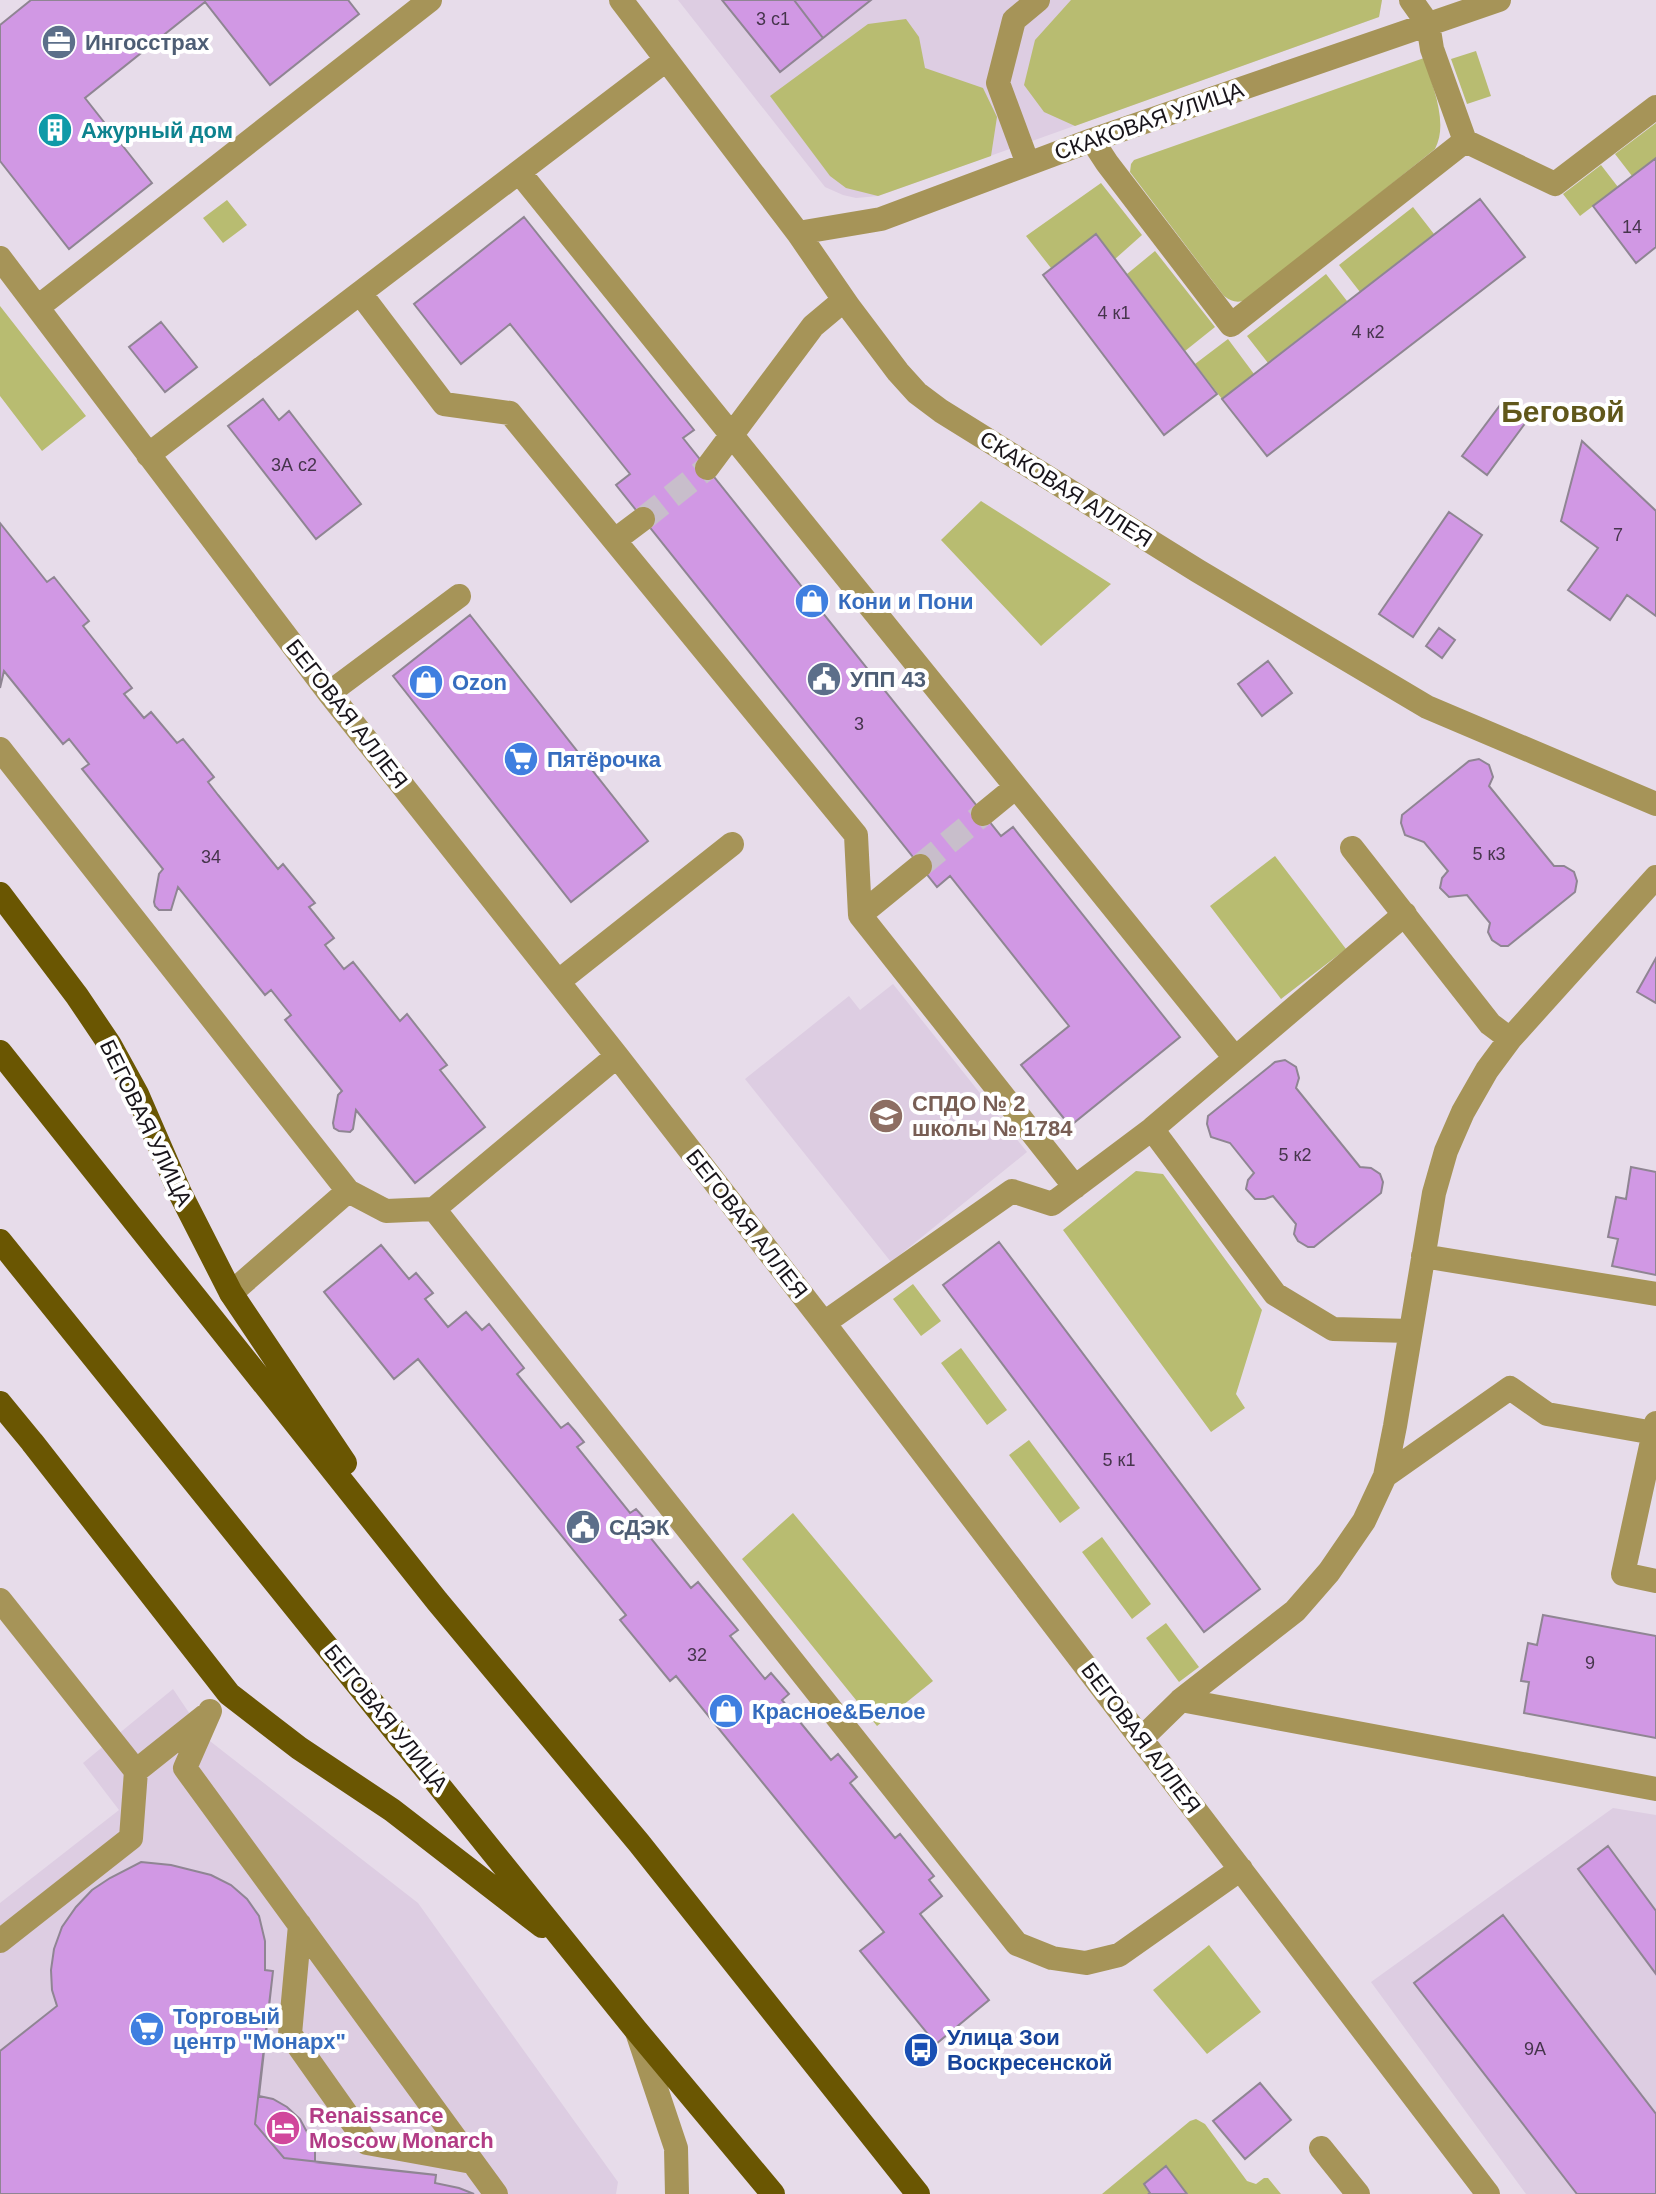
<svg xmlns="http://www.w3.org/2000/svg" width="1656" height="2194" viewBox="0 0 1656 2194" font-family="Helvetica,sans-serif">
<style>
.built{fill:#ddcde2}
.green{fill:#b8bc71}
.building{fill:#d198e4;stroke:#8f8593;stroke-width:2}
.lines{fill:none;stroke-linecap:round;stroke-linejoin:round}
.minor-tunnel{stroke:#c8becb;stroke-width:24;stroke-dasharray:24 12;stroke-linecap:butt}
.minor{stroke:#a69458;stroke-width:24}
.major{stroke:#6a5602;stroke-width:24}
.labels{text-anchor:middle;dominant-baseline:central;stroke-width:8;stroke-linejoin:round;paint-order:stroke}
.number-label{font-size:18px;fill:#46354c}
.service-label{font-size:22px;font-weight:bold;fill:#4e5e75;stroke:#fff;text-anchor:start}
.street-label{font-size:22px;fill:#18141a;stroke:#fff}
.culture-label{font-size:22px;font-weight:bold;fill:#0d838f;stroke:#fff;text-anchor:start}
.shop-label{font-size:22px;font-weight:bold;fill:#366cbe;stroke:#fff;text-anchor:start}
.education-label{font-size:22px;font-weight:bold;fill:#785e54;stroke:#fff;text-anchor:start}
.transit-label{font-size:22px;font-weight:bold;fill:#164399;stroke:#fff;text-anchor:start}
.hotel-label{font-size:22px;font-weight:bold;fill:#b23c85;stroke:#fff;text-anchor:start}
.district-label{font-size:30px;font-weight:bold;fill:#60571a;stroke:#fff}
</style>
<rect width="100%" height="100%" fill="#e7dcea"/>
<!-- built -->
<path class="built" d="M678 0H1382L1379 17 878 196 856 198 843 195 825 187Z
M893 984 1027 1152 891 1262 745 1079 849 996 860 1010Z
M173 1689 206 1738 418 1903 618 2182 616 2194H0V1903L119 1810 83 1763Z
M1613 1808 1656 1815V2194H1526L1371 1982Z"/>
<!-- green -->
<path class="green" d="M1071 0H1382L1379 17 1075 126 1044 112 1024 85 1035 40Z
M906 19 919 37 925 68 983 88 997 117 991 156 878 196 846 188 830 176 770 96 868 24Z
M1476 51 1491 96 1467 104 1451 59Z
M1424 58C1432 85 1449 123 1435 149L1247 300C1237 303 1232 302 1224 296L1130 172 1131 164 1134 160Z
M1656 123V158L1632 176 1615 154Z
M1601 165 1618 187 1580 216 1563 194Z
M1101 183 1142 235 1115 259 1096 234 1051 268 1026 236Z
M227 200 247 225 223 243 203 218Z
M1413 207 1434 234 1360 292 1339 265Z
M1155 251 1215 327 1185 351 1127 274Z
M1326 274 1347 301 1268 363 1247 336Z
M0 306 86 416 42 451 0 396Z
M1228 339 1254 374 1222 399 1195 364Z
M981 501 1111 584 1041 646 941 540Z
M1275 856 1346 949 1281 999 1210 906Z
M1136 1171 1163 1174 1262 1310 1236 1394 1245 1408 1211 1432 1063 1230Z
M913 1284 941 1321 921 1336 893 1299Z
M961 1348 1007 1410 987 1425 941 1363Z
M1029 1440 1080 1508 1060 1523 1009 1455Z
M793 1513 933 1681 877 1726 742 1559Z
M1102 1537 1151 1604 1132 1619 1082 1552Z
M1166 1623 1199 1667 1179 1682 1146 1638Z
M1209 1945 1261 2012 1207 2054 1153 1990Z
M1196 2119 1205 2124 1247 2181 1256 2184 1264 2178H1268L1281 2194H1187L1166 2167 1144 2184 1150 2193 1148 2194H1102L1190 2121Z"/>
<!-- building -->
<path class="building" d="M31 0H348L359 14 270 85 205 2 85 98 152 183 69 249 0 161V25Z
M722 0H794L823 38 780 72Z
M794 0H871L823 38Z
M1656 158V247L1636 263 1593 206Z
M1480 199 1525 257 1267 456 1222 399Z
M524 217 694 430 683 438 1001 836 1013 827 1180 1037 1070 1126 1021 1065 1069 1026 950 876 937 887 616 485 630 474 510 324 461 364 414 304Z
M1096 234 1217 394 1164 435 1043 275Z
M161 322 197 367 165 392 129 347Z
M263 399 279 420 289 411 361 504 316 539 228 426Z
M1504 400 1529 418 1487 475 1462 456Z
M1582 441 1656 511V616L1627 595 1610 620 1568 590 1598 548 1561 521Z
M1449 512 1482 535 1413 637 1379 614Z
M0 523 47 582 54 577 89 621 83 626 132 688 124 694 144 718 151 712 177 743 183 739 214 777 208 782 218 795 278 869 283 864 315 903 309 907 334 938 325 945 344 969 353 962 400 1021 407 1014 447 1065 440 1070 485 1127 415 1183 356 1110 353 1129 350 1132 339 1131 334 1128 333 1123 338 1095 342 1091 285 1020 291 1015 271 990 265 995 178 887 171 910H159L155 906 154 902 159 874 163 869 82 769 89 764 69 739 63 744 4 671 0 688Z
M470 615 648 841 571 902 393 676Z
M1439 628 1455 640 1442 658 1426 646Z
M1268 661 1292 693 1262 716 1238 684Z
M1479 759 1489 765 1493 777 1489 786 1554 866H1564L1574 872 1577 881 1575 892 1508 946H1501L1492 940 1488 932 1490 923 1467 895 1449 897 1440 888 1442 878 1448 871 1424 842 1405 835 1401 823 1402 815 1469 761Z
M1656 958V1003L1637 992Z
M1285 1060 1296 1067 1299 1078 1296 1088 1360 1167 1371 1168 1380 1174 1383 1182 1381 1193 1314 1247H1308L1298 1241 1294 1234 1296 1224 1273 1196 1265 1199H1255L1246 1189 1248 1180 1254 1173 1230 1143 1211 1137 1207 1124 1208 1116 1275 1062Z
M1631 1167 1656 1172V1275L1612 1266 1618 1239 1608 1237 1616 1197 1626 1199Z
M999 1242 1260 1589 1204 1632 943 1285Z
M381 1245 409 1279 416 1273 433 1293 425 1299 448 1327 466 1312 482 1330 489 1324 524 1368 517 1374 561 1428 568 1423 575 1431 584 1442 577 1447 630 1513 636 1509 645 1519 655 1531 649 1536 691 1588 698 1582 738 1630 730 1636 765 1679 771 1673 789 1694 782 1700 831 1760 838 1754 857 1777 850 1783 895 1838 900 1834 934 1876 929 1880 942 1896 920 1914 989 2000 936 2044 860 1951 884 1932 676 1676 670 1681 620 1620 626 1615 418 1359 394 1379 324 1292Z
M1543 1615 1656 1636V1738L1524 1713 1529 1682 1521 1681 1528 1643 1537 1645Z
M1608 1846 1656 1911V1974L1578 1869Z
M141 1862 171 1865 211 1875 231 1885 247 1899 259 1916 265 1941V1970L273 1971 255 2124 284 2158 436 2175 435 2183 459 2188 474 2194H0V2051L57 2006 52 1990 51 1970 54 1949 62 1927 76 1907 92 1890 110 1878Z
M141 1862 171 1865 211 1875 231 1885 247 1899 259 1916 265 1941V1970L273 1971 259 2096 273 2099 287 2107 300 2119 315 2147V2162L436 2175 435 2183 459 2188 474 2194H0V2051L57 2006 52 1990 51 1970 54 1949 62 1927 76 1907 92 1890 110 1878Z
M1503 1915 1656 2114V2194H1577L1414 1983Z
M1260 2083 1291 2120 1245 2159 1213 2121Z
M1166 2166 1187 2194H1148L1150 2193 1144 2184Z"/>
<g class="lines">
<!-- minor-tunnel -->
<path class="minor-tunnel" d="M643 519 707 468
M920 866 983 814"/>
<!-- minor -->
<path class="minor" d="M621 0 798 233 849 307 898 372 917 393 941 411 1198 571 1427 707 1656 804
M1411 0 1428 24 1432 49 1465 141
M666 60 360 293 444 404 510 413 856 835 860 915 1075 1187
M1092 140 1107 163 1231 325 1465 141 1555 184 1656 107
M1028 164 998 83 1014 20 1038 0
M519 172 1235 1058
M798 233 881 219 1092 140 1499 0
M0 258 329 693 617 1056 824 1323 1488 2194
M38 307 430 0
M148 455 360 293
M707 468 813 326 844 300
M615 540 643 519
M329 693 459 596
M0 749 348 1191 386 1211 434 1209
M983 814 1016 787
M1352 848 1490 1024 1510 1039
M860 915 920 866
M559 981 732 844
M617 1056 434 1209 1017 1944 1052 1958 1086 1963 1119 1955 1241 1869
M1152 1129 1275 1294 1333 1329 1410 1331
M1423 1256 1656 1294
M231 1293 348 1191
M824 1323 1012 1191 1052 1204 1152 1129 1405 914
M1656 1423 1623 1574 1656 1581
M1385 1476 1510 1388 1547 1414 1654 1433
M0 1600 136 1771 205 1716
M1181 1700 1656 1789
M210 1711 185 1768 496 2194
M1141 1739 1181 1700 1295 1611 1329 1572 1364 1521 1385 1476 1395 1426 1434 1193 1446 1151 1463 1112 1487 1070 1510 1039 1656 877
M300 1925 290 2034 367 2143 472 2162
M0 1941 131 1838 136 1771
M637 2032 676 2148 677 2194
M1321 2148 1358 2194"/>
<!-- major -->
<path class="major" d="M0 894 77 996 110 1045 137 1094 180 1193 231 1293 345 1463
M0 1052 437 1601 639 1843 918 2194
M0 1241 636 2030 773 2194
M0 1403 32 1442 229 1694 299 1748 392 1810 542 1926"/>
</g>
<!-- icons -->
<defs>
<g id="office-disc" transform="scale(1.8)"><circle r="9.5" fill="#5c6f8a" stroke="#fff"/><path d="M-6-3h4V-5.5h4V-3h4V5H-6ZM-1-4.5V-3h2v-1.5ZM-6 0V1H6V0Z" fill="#fff"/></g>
<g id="building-disc" transform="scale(1.8)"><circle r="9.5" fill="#0f9aa8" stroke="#fff"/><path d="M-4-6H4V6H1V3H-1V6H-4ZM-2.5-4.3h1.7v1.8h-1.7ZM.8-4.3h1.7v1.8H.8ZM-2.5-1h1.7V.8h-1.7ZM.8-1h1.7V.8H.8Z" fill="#fff"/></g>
<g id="shop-disc" transform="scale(1.8)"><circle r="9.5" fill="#3f7fe0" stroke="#fff"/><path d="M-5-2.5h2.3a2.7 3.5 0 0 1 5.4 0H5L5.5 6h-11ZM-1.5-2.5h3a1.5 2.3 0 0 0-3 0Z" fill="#fff"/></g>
<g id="civic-disc" transform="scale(1.8)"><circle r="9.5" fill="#5c6f8a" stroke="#fff"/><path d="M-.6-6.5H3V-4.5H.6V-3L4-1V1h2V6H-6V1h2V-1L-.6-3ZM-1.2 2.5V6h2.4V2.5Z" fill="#fff"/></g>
<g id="supermarket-disc" transform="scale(1.8)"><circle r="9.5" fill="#3f7fe0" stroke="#fff"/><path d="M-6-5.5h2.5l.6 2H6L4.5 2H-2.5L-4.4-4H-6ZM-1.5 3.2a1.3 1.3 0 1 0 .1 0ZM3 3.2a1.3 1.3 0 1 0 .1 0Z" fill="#fff"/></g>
<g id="school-disc" transform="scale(1.8)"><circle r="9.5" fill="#8d6e63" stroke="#fff"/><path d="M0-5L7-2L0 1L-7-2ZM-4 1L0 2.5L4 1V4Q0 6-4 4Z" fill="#fff"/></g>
<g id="bus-disc" transform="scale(1.8)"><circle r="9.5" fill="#1a4fb4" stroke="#fff"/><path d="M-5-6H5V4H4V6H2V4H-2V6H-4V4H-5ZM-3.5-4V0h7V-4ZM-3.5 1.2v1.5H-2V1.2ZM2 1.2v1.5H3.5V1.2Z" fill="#fff"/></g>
<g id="hotel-disc" transform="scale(1.8)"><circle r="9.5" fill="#d1479c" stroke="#fff"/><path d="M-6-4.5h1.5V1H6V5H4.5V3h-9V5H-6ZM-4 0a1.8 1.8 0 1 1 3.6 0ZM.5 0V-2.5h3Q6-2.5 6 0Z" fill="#fff"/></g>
</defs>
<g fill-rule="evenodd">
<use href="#office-disc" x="59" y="42"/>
<use href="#building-disc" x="55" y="130"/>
<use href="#shop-disc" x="812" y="601"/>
<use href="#civic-disc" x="824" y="679"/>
<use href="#shop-disc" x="426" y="682"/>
<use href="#supermarket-disc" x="521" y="759"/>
<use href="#school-disc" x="886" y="1116"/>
<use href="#civic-disc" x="583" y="1527"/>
<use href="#shop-disc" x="726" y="1711"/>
<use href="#supermarket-disc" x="147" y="2029"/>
<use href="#bus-disc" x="921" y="2050"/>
<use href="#hotel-disc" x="283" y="2128"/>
</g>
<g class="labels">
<!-- number labels -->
<g class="number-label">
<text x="773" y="19">3 с1</text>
<text x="1632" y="227">14</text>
<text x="1114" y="313">4 к1</text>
<text x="1368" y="332">4 к2</text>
<text x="294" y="465">3А с2</text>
<text x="1618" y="535">7</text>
<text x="859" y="724">3</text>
<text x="1489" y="854">5 к3</text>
<text x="211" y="857">34</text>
<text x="1295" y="1155">5 к2</text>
<text x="1119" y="1460">5 к1</text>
<text x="697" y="1655">32</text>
<text x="1590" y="1663">9</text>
<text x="1535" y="2049">9А</text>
</g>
<!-- service labels -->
<g class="service-label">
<text x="85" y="42">Ингосстрах</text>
<text x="850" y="679">УПП 43</text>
<text x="609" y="1527">СДЭК</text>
</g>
<!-- street labels -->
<g class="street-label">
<text transform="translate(1149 121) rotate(-19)">СКАКОВАЯ УЛИЦА</text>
<text transform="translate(1066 489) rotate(32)">СКАКОВАЯ АЛЛЕЯ</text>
<text transform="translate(347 714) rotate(52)">БЕГОВАЯ АЛЛЕЯ</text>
<text transform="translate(146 1123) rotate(64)">БЕГОВАЯ УЛИЦА</text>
<text transform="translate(747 1224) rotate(52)">БЕГОВАЯ АЛЛЕЯ</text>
<text transform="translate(386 1718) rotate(51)">БЕГОВАЯ УЛИЦА</text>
<text transform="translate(1141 1738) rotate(53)">БЕГОВАЯ АЛЛЕЯ</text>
</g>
<!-- culture labels -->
<g class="culture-label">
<text x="81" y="130">Ажурный дом</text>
</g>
<!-- shop labels -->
<g class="shop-label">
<text x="838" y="601">Кони и Пони</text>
<text x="452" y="682">Ozon</text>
<text x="547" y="759">Пятёрочка</text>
<text x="752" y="1711">Красное&amp;Белое</text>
<text x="173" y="2016">Торговый<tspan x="173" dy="25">центр "Монарх"</tspan></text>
</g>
<!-- education labels -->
<g class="education-label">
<text x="912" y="1103">СПДО № 2<tspan x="912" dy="25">школы № 1784</tspan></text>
</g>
<!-- transit labels -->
<g class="transit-label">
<text x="947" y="2037">Улица Зои<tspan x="947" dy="25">Воскресенской</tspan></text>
</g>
<!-- hotel labels -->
<g class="hotel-label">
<text x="309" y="2115">Renaissance<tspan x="309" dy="25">Moscow Monarch</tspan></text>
</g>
<!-- district labels -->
<g class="district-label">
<text x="1563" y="411">Беговой</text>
</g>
</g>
</svg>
